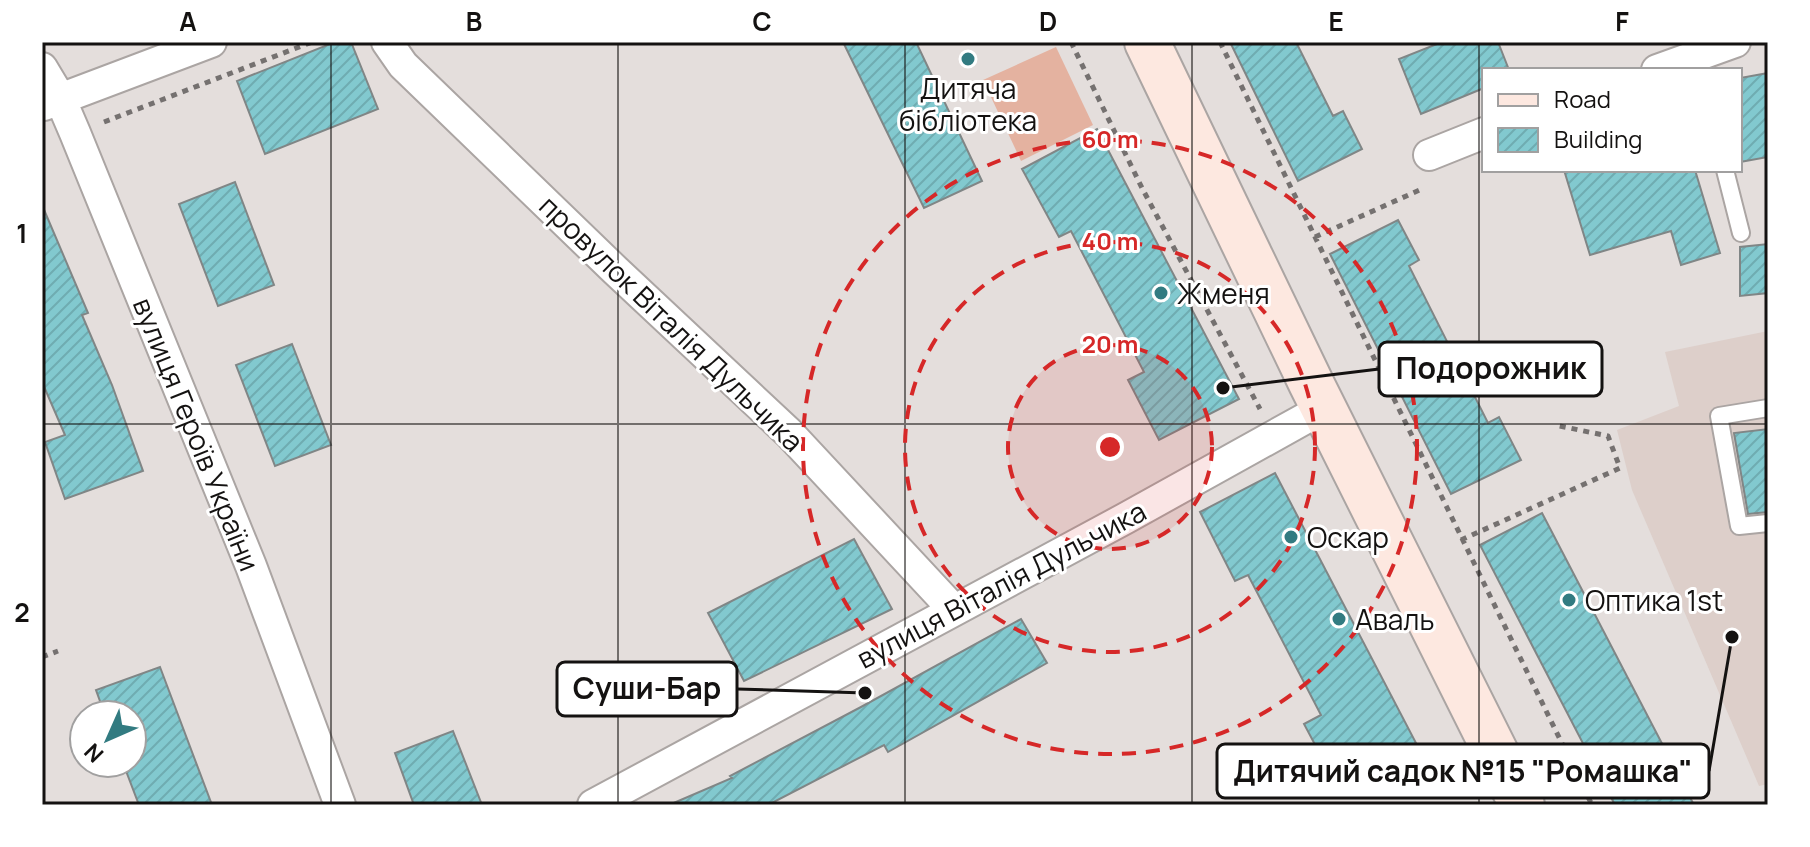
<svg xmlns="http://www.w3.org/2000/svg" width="1810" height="847" viewBox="0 0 1810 847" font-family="Manrope,sans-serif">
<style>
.built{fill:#ddcfca}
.green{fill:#e4b2a0}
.building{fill:url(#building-hatch);stroke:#808686;stroke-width:2}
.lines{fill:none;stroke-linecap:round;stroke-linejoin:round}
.lane-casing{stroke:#aba5a3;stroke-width:20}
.street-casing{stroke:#aba5a3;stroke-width:34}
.secondary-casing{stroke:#aba5a3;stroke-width:48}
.path{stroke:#757170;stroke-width:5;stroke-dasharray:6 6;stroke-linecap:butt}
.lane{stroke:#fff;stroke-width:16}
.street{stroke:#fff;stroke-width:30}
.secondary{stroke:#fde8e0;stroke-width:44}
.grid{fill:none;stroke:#141211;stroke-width:2;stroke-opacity:0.55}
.ring{fill:none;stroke:#d62828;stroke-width:4;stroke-dasharray:14 10}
.poi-dot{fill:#327b81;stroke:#fff;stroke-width:3}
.labels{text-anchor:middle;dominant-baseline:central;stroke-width:6;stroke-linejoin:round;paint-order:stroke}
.poi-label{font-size:28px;fill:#141211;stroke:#fff;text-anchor:start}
.street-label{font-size:28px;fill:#141211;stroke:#fff}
.centre{fill:#d62828;stroke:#fff;stroke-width:4}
.ring-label{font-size:24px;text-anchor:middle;font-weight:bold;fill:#d62828;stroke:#fff;stroke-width:6;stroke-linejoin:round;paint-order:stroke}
.leader{fill:none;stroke:#141211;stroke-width:3}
.callout-dot{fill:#141211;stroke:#fff;stroke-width:3}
.callout{fill:#fff;stroke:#141211;stroke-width:3}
.callout-label{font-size:30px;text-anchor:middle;font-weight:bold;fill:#141211}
.neatline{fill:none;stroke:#141211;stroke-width:3}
.grid-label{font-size:26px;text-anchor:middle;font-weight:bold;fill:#141211}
</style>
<defs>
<pattern id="building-hatch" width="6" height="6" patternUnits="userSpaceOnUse" patternTransform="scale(2)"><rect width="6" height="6" fill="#82c9cf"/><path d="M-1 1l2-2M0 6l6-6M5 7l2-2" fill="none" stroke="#6facb1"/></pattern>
</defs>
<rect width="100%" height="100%" fill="#e4dedc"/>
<!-- built -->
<path class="built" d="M1768 331V784L1759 786 1632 490 1617 430 1679 406 1665 352Z"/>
<!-- green -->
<path class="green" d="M1056 47 1093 125 1021 161 983 80Z"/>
<!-- building -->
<path class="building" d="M335 42H351L378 109 265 154 237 81Z
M843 42H916L982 181 924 208Z
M1230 42H1296L1333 116 1343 111 1362 149 1298 181Z
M1442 42H1498L1509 70H1484V88L1421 114 1399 59Z
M1768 73V157L1740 162V78Z
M1097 129 1239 399 1159 440 1128 380 1144 372 1071 231 1059 237 1022 169Z
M1564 170H1695L1720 253 1681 265 1671 231 1590 255Z
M235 182 274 285 218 306 179 204Z
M42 205 88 313 82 315 112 385 143 471 65 499 45 442 65 435 42 382Z
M1398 220 1419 260 1409 266 1488 423 1499 417 1521 460 1451 494 1330 254Z
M1768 244V293L1740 296V247Z
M292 344 331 445 275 466 236 365Z
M1768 429V512L1748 514 1734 433Z
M1275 473 1416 743 1336 784 1304 724 1321 715 1248 575 1235 581 1200 512Z
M1542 513 1694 805H1615L1480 545Z
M854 539 892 609 744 681 708 613Z
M1021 619 1047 663 888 752 884 745 768 805H669L732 778 730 776 861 707Z
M160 667 212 805H139L123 763H132V715H105L96 690Z
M453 731 482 805H414L395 753Z"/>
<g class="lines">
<!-- lane casing -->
<g class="lane-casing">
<path id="lane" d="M1725 170 1741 233
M1768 408 1719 416 1739 526 1768 523"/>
</g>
<!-- street casing -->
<g class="street-casing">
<path id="street" d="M387 42 403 65 615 270 789 433 953 609
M42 68 60 98 75 133 251 566 340 805
M1657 70 1735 42
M44 105 211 42
M1429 155 1484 133
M593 805 1126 518 1324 408"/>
</g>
<!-- secondary casing -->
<g class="secondary-casing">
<path id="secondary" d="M1147 42 1311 383 1522 805"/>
</g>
<!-- path -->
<path class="path" d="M1071 42 1142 188 1260 409
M1220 42 1592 805
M104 122 312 42
M1315 237 1424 188
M1461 540 1620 468 1608 436 1555 425
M42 657 58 651"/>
<!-- lane -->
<use href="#lane" class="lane"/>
<!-- street -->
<use href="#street" class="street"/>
<!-- secondary -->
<use href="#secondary" class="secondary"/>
</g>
<!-- grid -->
<path class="grid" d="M331 42V805M618 42V805M905 42V805M1192 42V805M1479 42V805M42 424H1768"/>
<!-- distance rings -->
<circle cx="1110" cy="447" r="102" fill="#d62828" fill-opacity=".12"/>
<g class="ring">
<circle cx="1110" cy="447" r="102"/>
<circle cx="1110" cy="447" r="205"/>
<circle cx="1110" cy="447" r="307"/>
</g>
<!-- markers -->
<g class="poi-dot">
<circle cx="968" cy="59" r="8"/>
<circle cx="1161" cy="293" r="8"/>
<circle cx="1291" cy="537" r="8"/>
<circle cx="1569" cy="600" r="8"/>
<circle cx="1339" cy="619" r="8"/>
</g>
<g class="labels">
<!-- poi labels -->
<g class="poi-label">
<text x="968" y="88" text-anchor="middle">Дитяча<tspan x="968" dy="32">бібліотека</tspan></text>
<text x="1177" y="293">Жменя</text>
<text x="1307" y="537">Оскар</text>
<text x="1585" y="600">Оптика 1st</text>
<text x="1355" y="619">Аваль</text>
</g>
<!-- street labels -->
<g class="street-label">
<text transform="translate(672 323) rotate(44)">провулок Віталія Дульчика</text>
<text transform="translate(197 434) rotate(68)">вулиця Героїв України</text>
<text transform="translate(1001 584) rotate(-28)">вулиця Віталія Дульчика</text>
</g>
</g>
<circle cx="1110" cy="447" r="12" class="centre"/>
<g class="ring-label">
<text x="1110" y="148">60 m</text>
<text x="1110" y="250">40 m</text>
<text x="1110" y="353">20 m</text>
</g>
<!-- callouts -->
<path class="leader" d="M1223 388L1379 369M865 693L737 689M1732 637L1709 771"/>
<g class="callout-dot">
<circle cx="1223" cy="388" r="8"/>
<circle cx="865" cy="693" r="8"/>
<circle cx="1732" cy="637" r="8"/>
</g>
<g class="callout">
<rect x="1379" y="342" width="223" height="54" rx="8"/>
<rect x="557" y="662" width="180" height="54" rx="8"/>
<rect x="1217" y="744" width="492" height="54" rx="8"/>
</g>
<g class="callout-label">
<text x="1491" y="379">Подорожник</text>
<text x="647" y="699">Суши-Бар</text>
<text x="1463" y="782">Дитячий садок №15 "Ромашка"</text>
</g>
<!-- border -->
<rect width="1810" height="847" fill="none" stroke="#ffffff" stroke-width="88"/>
<!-- legend -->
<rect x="1482" y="68" width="260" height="104" fill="#ffffff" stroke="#a1a0a0" stroke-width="2"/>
<rect x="1498" y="94" width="40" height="12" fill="#fde8e0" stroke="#a1a0a0" stroke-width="2"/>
<text x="1554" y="108" font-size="24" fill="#141211">Road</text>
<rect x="1498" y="128" width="40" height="24" fill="url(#building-hatch)" stroke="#a1a0a0" stroke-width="2"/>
<text x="1554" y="148" font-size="24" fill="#141211">Building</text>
<!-- north arrow -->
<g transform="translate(108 739) rotate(225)"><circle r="38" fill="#ffffff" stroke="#a1a0a0" stroke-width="2"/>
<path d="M0-6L14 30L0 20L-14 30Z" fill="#327b81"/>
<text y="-12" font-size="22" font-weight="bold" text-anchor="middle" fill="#141211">N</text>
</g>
<rect x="44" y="44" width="1722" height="759" class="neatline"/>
<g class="grid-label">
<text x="188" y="31">A</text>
<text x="474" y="31">B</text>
<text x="762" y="31">C</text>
<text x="1048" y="31">D</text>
<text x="1336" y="31">E</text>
<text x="1622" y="31">F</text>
<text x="22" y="243">1</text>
<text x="22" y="622">2</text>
</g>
</svg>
